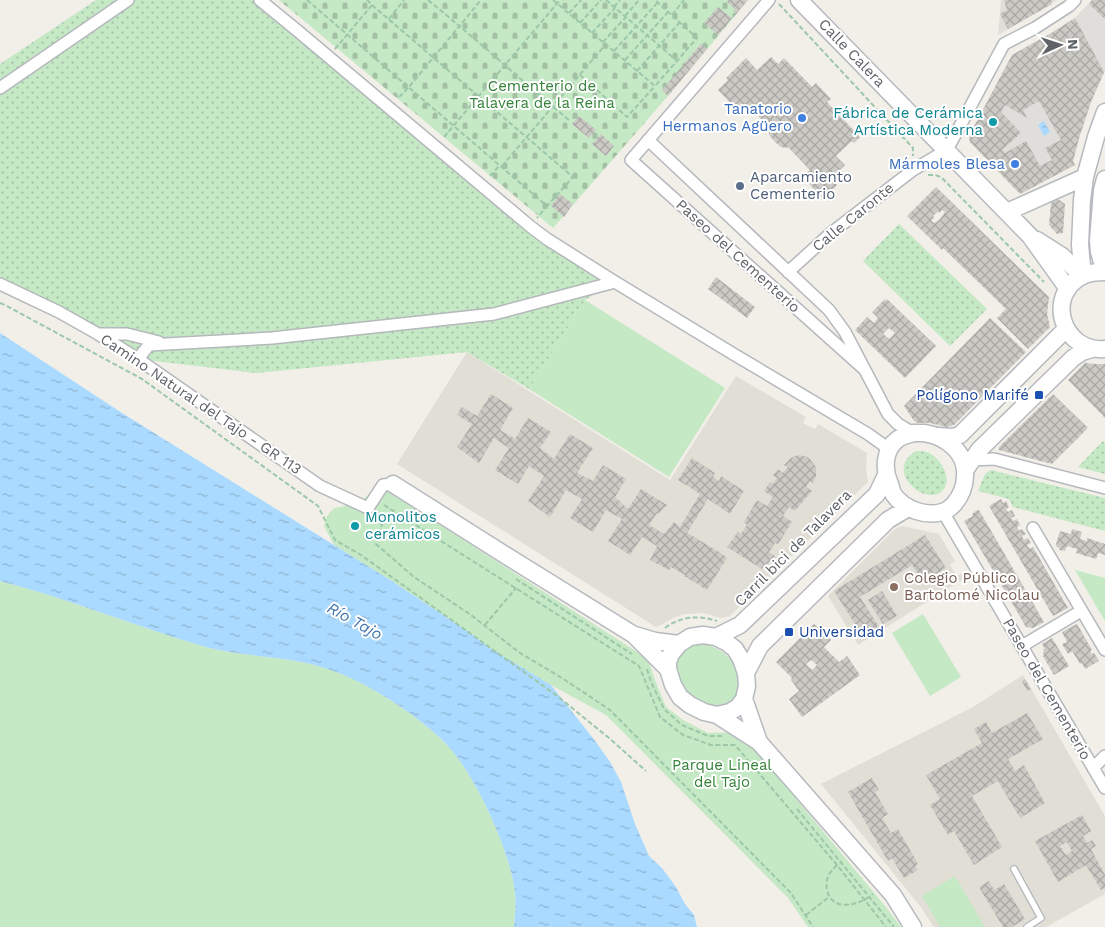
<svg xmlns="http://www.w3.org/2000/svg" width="1105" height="927" viewBox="0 0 1105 927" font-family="'Work Sans',sans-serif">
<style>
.industrial{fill:#e0deda}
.education{fill:#e1ded6}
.green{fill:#c5e8c5}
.cemetery{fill:url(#cemetery-stones)}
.garden{fill:url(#garden-dots)}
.water{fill:url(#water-ripples)}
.building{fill:url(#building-cross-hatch);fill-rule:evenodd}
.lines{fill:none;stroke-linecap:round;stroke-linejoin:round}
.lane-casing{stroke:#b5b8bc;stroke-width:8}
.street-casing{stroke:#b5b8bc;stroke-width:14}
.secondary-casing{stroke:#b6babf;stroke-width:19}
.path{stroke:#9cc7a9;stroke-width:2;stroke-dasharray:5 2.5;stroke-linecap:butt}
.lane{stroke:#fff;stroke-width:5.5}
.street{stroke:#fff;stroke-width:11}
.secondary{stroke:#fff;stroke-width:16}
.shop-dot{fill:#3f7fe0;stroke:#fff;stroke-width:2}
.culture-dot{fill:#0f9aa8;stroke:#fff;stroke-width:2}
.service-dot{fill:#5c6f8a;stroke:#fff;stroke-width:2}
.transit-dot{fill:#1a4fb4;stroke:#fff;stroke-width:2}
.education-dot{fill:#8d6e63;stroke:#fff;stroke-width:2}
.labels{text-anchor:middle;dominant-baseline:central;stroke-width:4;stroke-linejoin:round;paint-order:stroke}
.street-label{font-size:15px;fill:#5f6368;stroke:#fff}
.park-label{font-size:15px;fill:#348238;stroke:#fff}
.shop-label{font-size:15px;fill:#366cbe;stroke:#fff;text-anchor:end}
.culture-label{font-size:15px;fill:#0d838f;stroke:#fff;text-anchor:end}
.service-label{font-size:15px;fill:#4e5e75;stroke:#fff;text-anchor:start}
.transit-label{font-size:15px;fill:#164399;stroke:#fff;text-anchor:end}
.education-label{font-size:15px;fill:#785e54;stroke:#fff;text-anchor:start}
.water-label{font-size:16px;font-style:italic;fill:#4174aa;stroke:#fff}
</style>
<defs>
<pattern id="cemetery-stones" width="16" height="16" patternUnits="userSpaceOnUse" patternTransform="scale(1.25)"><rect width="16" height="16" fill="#c5e8c5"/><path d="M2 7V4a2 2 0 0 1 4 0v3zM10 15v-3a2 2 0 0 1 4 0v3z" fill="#a3c0a4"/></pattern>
<pattern id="garden-dots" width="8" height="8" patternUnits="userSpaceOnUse" patternTransform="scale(1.25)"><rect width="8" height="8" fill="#c5e8c5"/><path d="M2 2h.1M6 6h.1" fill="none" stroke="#a3c0a4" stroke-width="1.8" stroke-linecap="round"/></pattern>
<pattern id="water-ripples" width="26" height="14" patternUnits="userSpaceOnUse" patternTransform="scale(1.25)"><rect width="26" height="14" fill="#aadaff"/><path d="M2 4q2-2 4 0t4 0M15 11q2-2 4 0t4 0" fill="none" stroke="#8eb4d2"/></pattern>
<pattern id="building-cross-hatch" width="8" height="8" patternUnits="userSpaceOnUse" patternTransform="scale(1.25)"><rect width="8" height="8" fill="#cccac5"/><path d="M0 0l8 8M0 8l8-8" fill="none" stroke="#a9a8a4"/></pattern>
</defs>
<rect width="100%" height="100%" fill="#f1efe8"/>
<!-- industrial -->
<path class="industrial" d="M1001 0H1057L998 35Z
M1092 0H1105V71L1091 102 1080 135 1073 161 1075 165 1020 194 970 142 969 136 1012 55 1053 32 1075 18Z"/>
<!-- education -->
<path class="education" d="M467 352 670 480 736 376 806 417 803 423 815 429 818 424 867 453 866 469 868 482 730 616 721 618 703 613 685 614 673 618 659 626 656 627 397 464Z
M902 526 939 534 955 561 950 565 957 576 963 573 965 578 858 645 828 596 895 529Z
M1023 675 1105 816V894L1046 927H934L920 906 821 784 973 707Z"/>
<!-- green -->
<path class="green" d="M585 300 725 388 669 477 529 389Z
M378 485 648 659 655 680 666 707 683 720 708 733 737 732 744 736 885 906 901 927H808L788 898 606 715 551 685 490 648 473 635 395 583 334 545 324 526 327 516 334 508 357 504 367 496Z
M1075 570 1105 578V621Z
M0 581C70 599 136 627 206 647 246 658 288 655 328 669 367 682 420 716 448 746 476 776 511 853 515 893 516 904 515 916 514 927H0Z
M923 614 961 677 930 696 892 633Z
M696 642C717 645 738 658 739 681 740 686 739 691 739 696L725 710 695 702 677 682 675 657 679 650Z
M955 876 985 927H940L922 896Z"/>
<!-- cemetery -->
<path class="cemetery" d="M279 0H748L668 96 553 228Z"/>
<!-- garden -->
<path class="garden" d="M96 0H258L560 248 615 282 585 300 529 389 467 352 257 373 138 359 0 284V64Z
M899 224 987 309 950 346 863 261Z
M1103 441 1105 443V474L1078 467Z
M916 451C920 451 924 451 927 452 939 457 951 474 945 487 933 512 880 473 916 451Z
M991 470 1105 498V531L1013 507 1009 499 978 491 985 474Z"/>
<!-- water -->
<path class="water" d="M1044 121 1050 132 1044 136 1038 125Z
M0 333 122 413 395 583 473 635 490 648 551 685 596 742 610 762 621 782 635 824 649 856 662 868 676 887 685 904 694 915 697 927H514C515 916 516 904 515 893 511 853 476 776 448 746 420 716 367 682 328 669 288 655 246 658 206 647 136 627 70 599 0 581Z"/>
<!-- building -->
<path class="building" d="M729 0H748L736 14 733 11 735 9 727 2Z
M1004 0H1051L1052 4 1008 29 1000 14 1007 10Z
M1092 0H1105V19L1089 4Z
M718 7 732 18 718 35 704 23Z
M1075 18 1104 72 1091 102 1080 135 1073 161 1075 165 1020 194 970 142 969 136 1012 55 1053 32ZM1039 101 1061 140 1045 148 1052 160 1040 166 1026 141 1005 153 1002 150 1021 133 1001 112 1005 105 1027 118 1023 110Z
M701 44 707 49 668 96 662 90Z
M771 57 778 64 784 58 812 87 816 83 831 99 827 102 860 137 854 143 852 141 836 156 845 165 831 179 837 185 823 199 803 177 810 170 788 147 787 148 781 147 775 142 770 136 767 130 768 126 749 107 741 114 718 90 728 80 726 78 746 58 757 70Z
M579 116 596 130 589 138 572 124Z
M601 134 614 146 606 156 592 144Z
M936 187 1049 297 1047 314 1050 327 1028 349 997 318 1006 309 943 248 942 250 907 216ZM942 210 945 212 943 215 939 220 934 223 931 220 934 218 933 216 938 211 939 213Z
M560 194 573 204 564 217 551 206Z
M1058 199 1065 204 1063 233 1057 234 1049 225 1051 203Z
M716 277 755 307 747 318 708 289Z
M885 299 886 301 887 299 936 346 905 378 855 330 867 317 874 323 878 318 872 312ZM889 328 895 333 889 339 883 334Z
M990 318 1026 352 954 425 947 427 930 423H918L914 421 904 406Z
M1085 363 1097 364H1105V418L1068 380Z
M491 394 513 408 500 430 515 439 528 418 551 432 540 448 554 459 570 434 593 448 577 473 593 481 603 465 626 479 615 497 628 509 641 489 667 505 658 514 657 513 649 525 664 534 674 522 680 527 700 494 678 480 692 458 715 473 713 477 719 481 721 476 744 491 730 514 708 499 687 533 698 539 699 540 721 553 727 558 707 590 700 586V585L692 581 687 577H685V575L671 567 669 570 650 560 657 546 642 537 630 555 608 541 622 519 606 510 593 532 570 518 582 499 566 490 550 517 528 501 544 476 529 466 518 484 495 470 509 448 494 438 479 463 457 447 472 424 457 415 462 407 477 416Z
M1053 394 1087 427V429L1052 464 999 450V447Z
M798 455 804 456 809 458 816 467V476L813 483 810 481 806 487 812 491 795 511 789 507 783 516 792 522 778 544 775 543 769 552 775 556 762 569 727 547 738 532 741 534 747 525 744 522 757 500 767 506 773 497 764 491 770 482 773 484 777 478 773 475 778 469 783 473 788 467 784 465 791 458Z
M1001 499 1003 503 1006 501 1009 507 1006 509 1008 512 1012 510 1015 516 1011 518 1013 521 1017 519 1020 525 1017 527 1019 531 1022 529 1026 534 1022 536 1024 540 1028 538 1031 543 1027 545 1030 549 1033 547 1068 608 1053 616 989 506Z
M977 510H979L1044 622 1033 628 1026 627 964 521 973 516 972 514Z
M1072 529 1082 532 1080 539 1087 541V538L1105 544V555L1098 553 1096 559 1076 553 1077 549 1067 546 1065 551 1059 550 1060 548 1057 547 1056 544 1060 531 1071 534Z
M925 535 946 568 923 582 912 565 860 597 881 630 865 640 834 591Z
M882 591 897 616 883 624 868 600Z
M814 624 831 640 824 647 839 662 847 656 860 675 802 717 789 699 799 691 791 680 792 678 776 662ZM811 660 817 665 812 670 806 664Z
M1077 624 1092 650 1090 651 1092 654 1094 653 1099 661 1085 669 1082 663 1080 664 1072 651 1068 654 1062 644 1067 642 1062 632Z
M1052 638 1069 666 1054 675 1043 656 1044 655 1043 652H1044L1043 649H1045L1042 644Z
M1025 679 1031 689 1027 691 1022 681Z
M1027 713 1043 739 1008 759 1015 771 1024 765 1045 803 1020 818 998 781 972 796 1002 847 974 865 954 831 948 835 930 805 940 799 926 775 982 743 974 729 986 722 992 733Z
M872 778 879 790 875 792 888 814 882 818 891 833 898 829 918 864 915 866 918 870 904 878 892 858 888 861 848 792Z
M1082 815 1091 831 1083 836 1087 843 1092 840 1096 846 1091 849 1105 875V888L1101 890 1086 865 1058 882 1035 841ZM1067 842 1072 851 1066 855 1060 846Z
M989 881 994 890 1004 884 1025 919 1012 927H1003L979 887Z"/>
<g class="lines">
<!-- lane casing -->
<g class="lane-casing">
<path id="lane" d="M1014 869 1041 918 1027 927"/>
</g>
<!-- street casing -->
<g class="street-casing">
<path id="street" d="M260 0 299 32 531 227 547 239 615 282 735 355 868 434 889 449
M769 0 631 160 864 369
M0 88 128 0
M648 140 829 310 845 332 888 414 898 424 913 433
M788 272 831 233 913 170 947 150 1004 44 1035 28 1069 6 1075 0
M0 284 59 312 98 334 138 359 320 486 368 508 383 485 393 484
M98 334H127L159 342
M138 359 149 345 272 338 494 314 615 282
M971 460 994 459 1105 488
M943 512 1105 788
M1033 528 1105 650
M1022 646 1081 611
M1093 768 1105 756"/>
</g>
<!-- secondary casing -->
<g class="secondary-casing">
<path id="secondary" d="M799 0 1030 236 1068 289
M1105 179 1102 190 1098 241 1099 252 1105 272
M1007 212 1085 177
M1037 240 1062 256 1082 276
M1105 272C1097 272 1090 272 1082 276 1044 296 1063 353 1105 349
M1083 276 1080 245 1082 200 1085 177 1096 137 1105 112
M913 433C916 433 921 433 924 433 946 436 967 453 965 476 965 481 964 486 962 491 959 499 951 510 942 512 925 517 904 509 894 495 892 492 891 487 890 484 883 469 884 449 898 439 902 436 908 435 913 433Z
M938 436 953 437 960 435 1066 329
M966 469 979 450 1073 358 1082 352 1092 349
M393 484 502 553 634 635 668 669
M635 635 655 641 679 644
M716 637 740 625 877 494 886 475
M746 673 760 646 888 520 908 508
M744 699 759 742
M717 715 730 712 738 707 744 699 747 686 746 673 741 659 735 649 726 642 716 637 703 635 690 637 679 644 671 654 668 662V669L673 685 680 697 690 705 704 712 717 715 759 742 893 895 913 927"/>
</g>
<!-- path -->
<path class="path" d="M307 0 547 206 537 218
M428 0C476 39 521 80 569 120
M553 0 655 86 697 38 655 0
M606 0 676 60
M779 4 913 148V156
M372 5 573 177 547 206
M614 7 620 0
M569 13 581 0
M672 15 684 0
M625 16 639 0
M389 19 404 0
M580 23 601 0
M592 33 615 8
M603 42 626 17
M335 49 372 5 367 0
M614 51 658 2
M625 60 668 12
M637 71 680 22
M580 75 627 117 655 86
M399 97 409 87 481 0
M444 137 560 0
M502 166 606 44
M928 175H935L941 177 1044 282
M490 176 500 165
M0 303 5 305 142 379 318 506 335 540 361 555 556 695 609 738 646 771
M384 505 639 666 660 717 683 735 711 745H735L837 865 886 927
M375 517 382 525 379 532 376 544 414 577 471 615 520 653 562 678 610 710 791 893 813 927
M516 579 632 654
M485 625 516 588
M665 628C682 616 697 615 717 621
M647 669 651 682 664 709 682 725 708 736H724
M797 809 894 927
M837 865C829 873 825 878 827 890 832 913 860 905 873 894
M806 915 829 897"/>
<!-- lane -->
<use href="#lane" class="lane"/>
<!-- street -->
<use href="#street" class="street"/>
<!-- secondary -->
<use href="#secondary" class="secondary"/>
</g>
<!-- markers -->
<g class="shop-dot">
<circle cx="802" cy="118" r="5"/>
<circle cx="1015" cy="164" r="5"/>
</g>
<g class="culture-dot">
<circle cx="993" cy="122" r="5"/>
<circle cx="355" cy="526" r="5"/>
</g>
<circle class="service-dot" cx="740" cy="186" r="5"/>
<g class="transit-dot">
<rect x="1034" y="390" width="10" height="10" rx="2.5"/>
<rect x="784" y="627" width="10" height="10" rx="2.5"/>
</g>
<circle class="education-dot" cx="894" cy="587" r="5"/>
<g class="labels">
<!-- street labels -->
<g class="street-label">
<text transform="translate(852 53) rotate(46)">Calle Calera</text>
<text transform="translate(853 217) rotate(-39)">Calle Caronte</text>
<text transform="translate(738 256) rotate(42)">Paseo del Cementerio</text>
<text transform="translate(201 404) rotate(34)">Camino Natural del Tajo - GR 113</text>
<text transform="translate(793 548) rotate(-45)">Carril bici de Talavera</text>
<text transform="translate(1047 689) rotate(60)">Paseo del Cementerio</text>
</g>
<!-- park labels -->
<g class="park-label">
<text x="542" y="86">Cementerio de<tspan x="542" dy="17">Talavera de la Reina</tspan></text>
<text x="722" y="765">Parque Lineal<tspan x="722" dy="17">del Tajo</tspan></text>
</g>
<!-- shop labels -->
<g class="shop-label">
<text x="792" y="109">Tanatorio<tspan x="792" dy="17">Hermanos Agüero</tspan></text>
<text x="1005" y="164">Mármoles Blesa</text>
</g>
<!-- culture labels -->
<g class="culture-label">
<text x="983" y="113">Fábrica de Cerámica<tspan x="983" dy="17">Artística Moderna</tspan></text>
<text x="365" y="517" text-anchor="start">Monolitos<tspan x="365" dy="17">cerámicos</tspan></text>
</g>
<!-- service labels -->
<g class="service-label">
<text x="750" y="177">Aparcamiento<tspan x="750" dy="17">Cementerio</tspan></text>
</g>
<!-- transit labels -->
<g class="transit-label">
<text x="1029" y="395">Polígono Marifé</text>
<text x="799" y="632" text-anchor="start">Universidad</text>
</g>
<!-- education labels -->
<g class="education-label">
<text x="904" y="578">Colegio Público<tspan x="904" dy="17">Bartolomé Nicolau</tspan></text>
</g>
<!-- water labels -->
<g class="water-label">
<text transform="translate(355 621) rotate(29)">Río Tajo</text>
</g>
</g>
<!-- north arrow -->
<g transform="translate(1060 45) rotate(87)" stroke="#ffffff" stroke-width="4" paint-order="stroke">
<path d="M0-4L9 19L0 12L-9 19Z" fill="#5f6368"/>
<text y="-8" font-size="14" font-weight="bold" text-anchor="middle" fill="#5f6368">N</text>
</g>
</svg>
